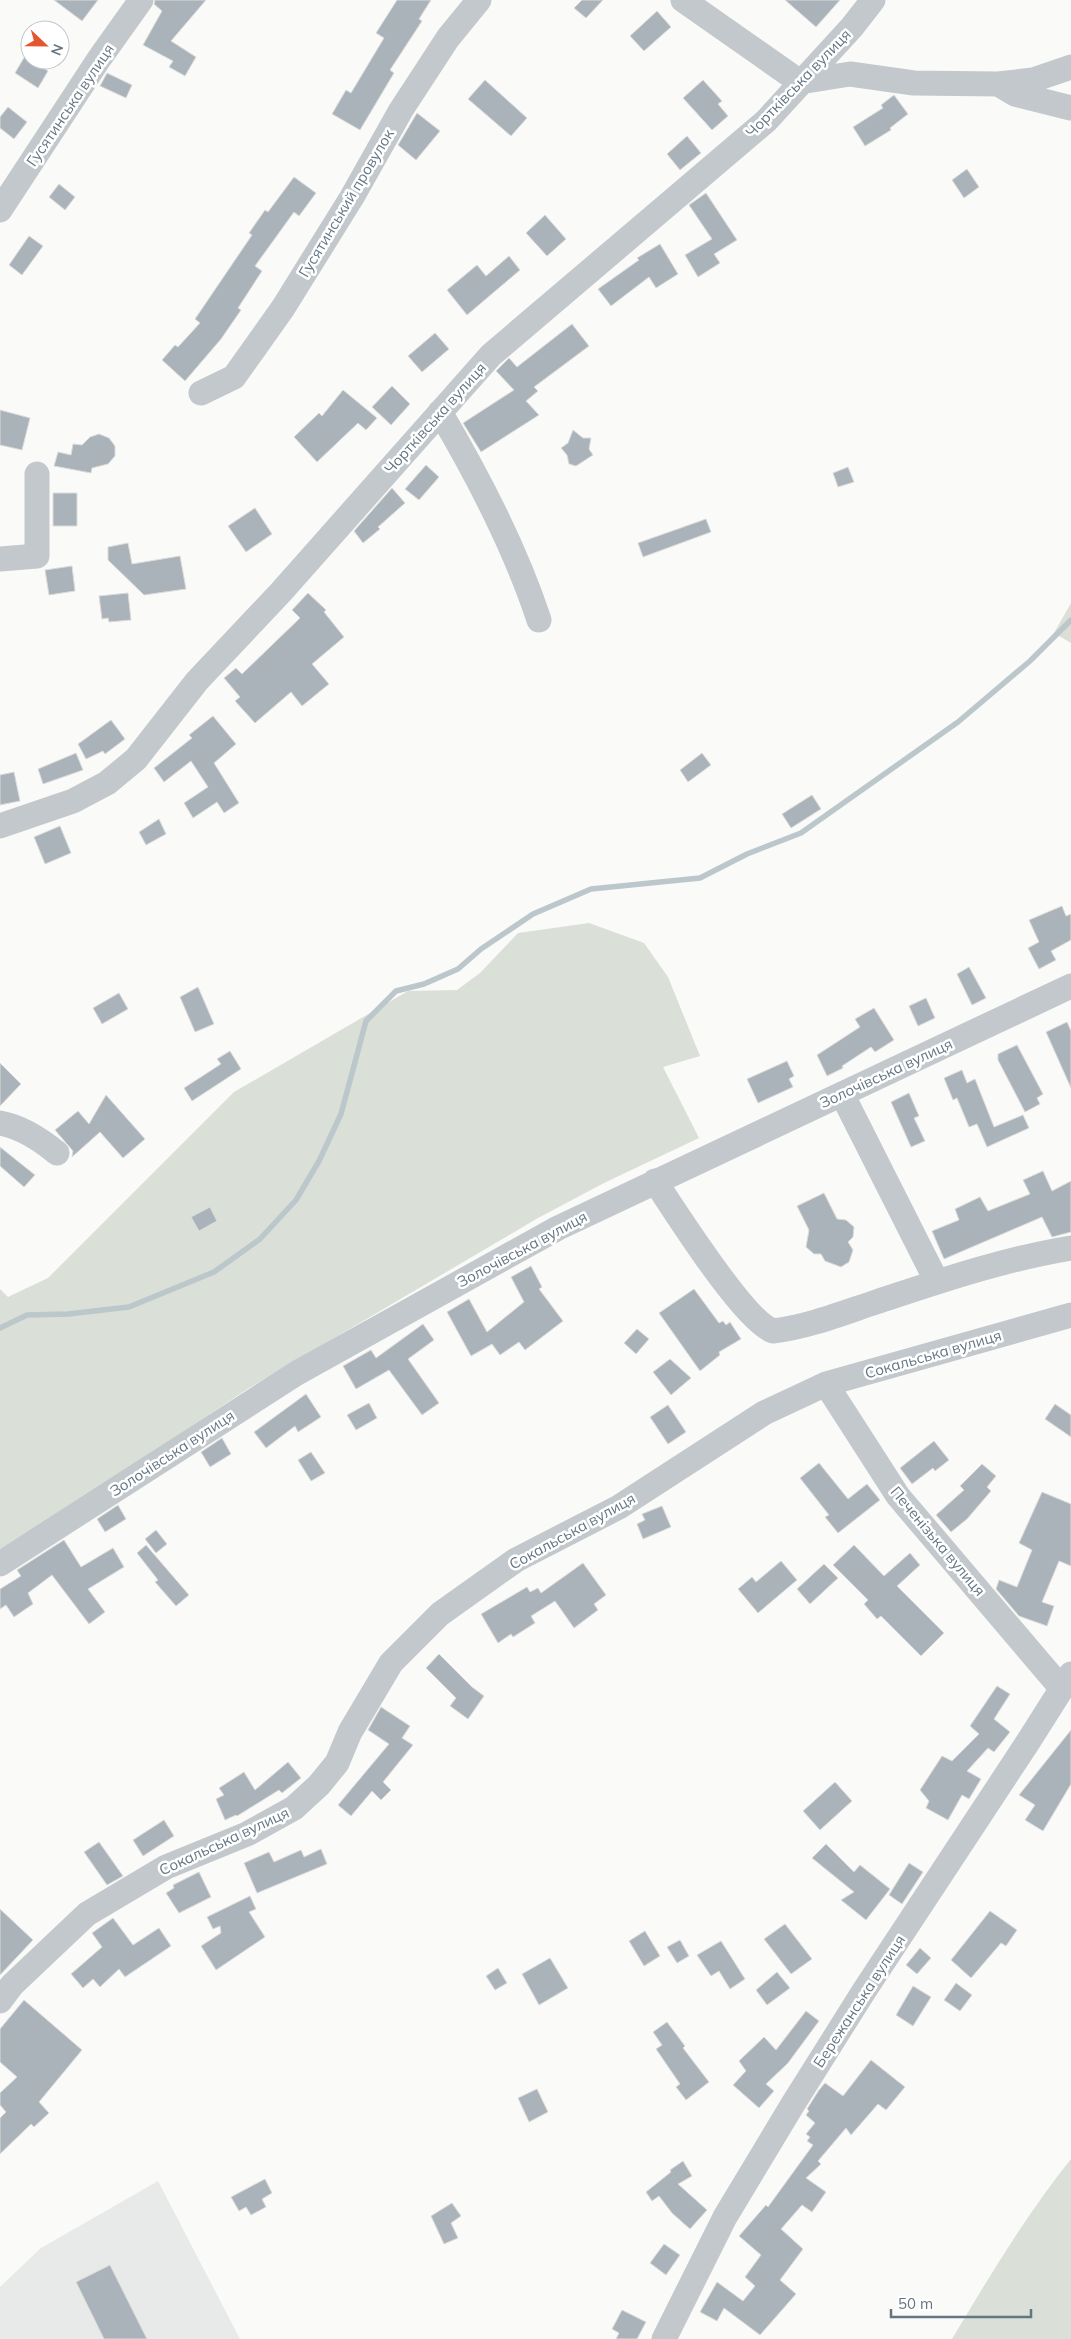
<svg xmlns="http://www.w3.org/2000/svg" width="1071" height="2339" viewBox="0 0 1071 2339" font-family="Mulish,sans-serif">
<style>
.built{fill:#e8e9e9}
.green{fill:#dadfd7}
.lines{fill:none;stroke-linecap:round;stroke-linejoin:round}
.stream{stroke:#bbc7cb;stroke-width:5.5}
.building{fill:#aab3b9;stroke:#dcdcda}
.minor{stroke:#c3c8cc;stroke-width:25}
.labels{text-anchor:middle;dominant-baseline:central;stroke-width:5;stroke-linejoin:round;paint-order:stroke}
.street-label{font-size:15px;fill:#657683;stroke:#fff}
</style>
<rect width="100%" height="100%" fill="#fafaf8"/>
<!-- built -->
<path class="built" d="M158 2181 240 2339H0V2287L41 2248Z"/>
<!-- green -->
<path class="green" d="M1071 603V643L1054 633Z
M589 923 644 943 668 977 700 1056 663 1067 699 1138 606 1182 538 1218 246 1390 39 1527 0 1565V1289L8 1297 48 1278 234 1092 408 991 457 990 480 973 518 933Z
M1071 2159V2339H952C989 2277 1026 2215 1071 2159Z"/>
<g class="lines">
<!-- stream -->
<path class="stream" d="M0 1328 27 1315 68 1314 129 1307 214 1272 260 1239 296 1200 319 1161 341 1114 366 1021 396 991 424 984 458 969 481 949 533 914 591 889 700 878 747 854 801 833 958 722 1030 661 1071 620"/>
</g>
<!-- building -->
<path class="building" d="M54 0H98L82 21Z
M155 0H206L171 41 196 57 185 76 169 67 173 61 143 45 162 11 154 4Z
M397 0H431L419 19 422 21 390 70 394 73 360 130 332 114 346 90 351 93 384 38 376 33Z
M582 0H603L586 18 574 8Z
M785 0H840L816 27Z
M657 11 671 27 644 51 630 36Z
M25 56 48 71 38 88 15 73Z
M107 73 132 85 126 98 100 86Z
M485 80 527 118 511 136 468 99Z
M703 80 722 101 718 104 728 116 712 130 683 98Z
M894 95 908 114 890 128 891 130 865 146 853 127 883 108 881 105Z
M8 107 27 122 14 139 0 128V117Z
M417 113 440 131 416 160 398 145Z
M687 136 701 153 680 170 667 154Z
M967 169 979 187 964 198 952 180Z
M294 177 316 193 299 216 294 212 255 266 262 271 238 308 241 310 221 339 185 381 162 360 175 345 178 347 200 323 195 319 252 235 249 233 265 210 268 212Z
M59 184 75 197 65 210 49 197Z
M706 193 737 240 714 254 720 263 698 277 685 255 712 239 689 205Z
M545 215 566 239 547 256 526 233Z
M29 236 43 246 22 275 9 265Z
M660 244 678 274 656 288 649 277 611 306 598 289 639 260 637 258Z
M509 256 520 270 467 315 447 290 477 265 486 276Z
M572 324 589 346 534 387 538 391 526 401 539 415 481 452 463 423 514 390 496 371 509 358 517 367Z
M435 333 449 349 422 372 408 356Z
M392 386 410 404 391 425 372 407Z
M343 390 377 418 366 430 358 423 317 462 294 437 319 413 322 416Z
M0 410 30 418 22 450 0 445Z
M573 430 583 438H591L589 449 593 455 576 466 569 464 567 455 561 448 568 443Z
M99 434 109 438 115 446V456L108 464 92 468 91 473 54 466 58 452 71 455 73 444 82 445 90 437Z
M426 465 439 477 419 500 405 489Z
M848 467 854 482 838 487 833 473Z
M392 488 405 503 378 527 380 529 363 543 354 531Z
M53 493H77V526H53Z
M255 508 272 534 246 552 228 526Z
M706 519 711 532 643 557 638 543Z
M128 543 132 564 180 556 186 589 144 595 108 560V547Z
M72 566 75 591 49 595 45 570Z
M128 593 131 620 109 622 108 618 102 619 99 596Z
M308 593 326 610 324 612 344 637 312 664 329 684 302 706 291 692 255 723 235 701 240 697 224 678 236 668 242 674 300 618 292 610Z
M213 716 236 744 214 763 239 803 224 813 217 802 193 818 184 803 208 787 191 761 164 782 154 768 192 738 189 735Z
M111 720 125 739 105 754 103 751 86 759 78 744Z
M76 753 83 770 43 784 38 769Z
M702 753 711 765 688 782 680 770Z
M14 772 20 801 0 805V775Z
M812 795 821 809 791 828 782 814Z
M159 819 166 834 146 845 139 832Z
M60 826 71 853 45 864 34 837Z
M1062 906 1066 916 1071 914V940L1051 951 1056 960 1039 969 1028 948 1039 942 1029 920Z
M969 967 986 998 972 1005 957 974Z
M198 987 214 1024 195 1032 180 997Z
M119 993 128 1009 102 1024 93 1008Z
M926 998 935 1018 918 1026 909 1006Z
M874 1008 894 1040 875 1052 871 1047 842 1066 843 1068 827 1076 817 1055 860 1027 855 1019Z
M1067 1022 1071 1031V1088L1046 1032Z
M1017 1045 1043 1094 1037 1098 1040 1104 1025 1112 998 1060V1054Z
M230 1051 241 1069 192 1101 184 1088 221 1064 217 1059Z
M787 1061 794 1076 789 1079 793 1087 758 1103 747 1079Z
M0 1063 21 1084 0 1106Z
M962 1070 967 1083 975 1079 994 1127 1023 1115 1029 1128 987 1147 977 1124 969 1127 957 1098 953 1100 944 1078Z
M909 1093 919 1116 914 1118 925 1141 911 1147 891 1102Z
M106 1095 145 1139 123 1158 100 1132 72 1157 73 1151 55 1130 78 1111 89 1124Z
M0 1147 35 1175 24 1187 0 1166Z
M1043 1171 1052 1191 1071 1181V1232L1052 1237 1042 1217 944 1259 932 1231 959 1220 955 1209 980 1197 988 1211 1030 1194 1023 1180Z
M824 1193 837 1219 846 1220 854 1227 853 1237 848 1242 853 1250 849 1262 841 1267 825 1261 821 1254H814L806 1247 809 1230 797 1206Z
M210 1207 217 1221 199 1231 191 1217Z
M531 1266 542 1287 539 1289 563 1321 525 1350 519 1342 500 1355 492 1344 471 1356 447 1312 469 1299 487 1332 524 1302 511 1277Z
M694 1289 719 1323 723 1321 726 1325 730 1322 741 1339 719 1352 720 1355 700 1371 659 1313Z
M423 1324 434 1340 408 1359 439 1403 422 1415 389 1370 356 1389 343 1366 371 1350 376 1358Z
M637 1329 649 1339 636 1354 624 1343Z
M670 1359 691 1378 671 1395 653 1372Z
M306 1394 321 1417 298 1432 295 1426 266 1448 254 1432Z
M369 1403 377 1418 356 1430 347 1415Z
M1055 1404 1071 1415V1437L1045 1419Z
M668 1405 686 1432 668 1444 650 1417Z
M222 1438 231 1454 210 1467 201 1452Z
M934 1441 949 1460 935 1471 933 1468 912 1484 900 1468Z
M311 1452 325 1473 311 1481 298 1460Z
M819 1463 848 1499 867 1484 880 1500 838 1533 825 1517 829 1515 800 1478Z
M982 1464 996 1476 987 1487 991 1491 967 1519 951 1532 936 1515 964 1490 960 1486Z
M1042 1492 1071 1504V1566L1059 1561 1042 1602 1054 1606 1047 1626 1019 1616 996 1589 999 1580 1017 1587 1032 1550 1019 1543Z
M118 1505 126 1519 105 1532 97 1519Z
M662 1506 671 1527 643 1539 637 1524 645 1520 642 1514Z
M156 1530 167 1544 156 1553 145 1539Z
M64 1540 81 1567 113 1548 124 1567 88 1589 105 1612 89 1624 52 1575 28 1593 33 1604 14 1617 6 1605 0 1609V1589L21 1576 17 1570Z
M146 1545 189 1595 176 1606 155 1582 158 1580 137 1553Z
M854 1545 884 1576 910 1553 920 1565 897 1586 944 1633 921 1656 881 1616 877 1619 864 1604 868 1600 833 1565Z
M781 1561 797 1580 758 1613 738 1589 752 1577 756 1582Z
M583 1563 606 1595 594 1604 598 1610 574 1628 555 1601 531 1616 535 1623 513 1637 511 1634 498 1643 481 1614 527 1587 530 1592 538 1588 541 1593Z
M824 1564 838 1578 810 1604 797 1589Z
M439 1654 472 1687 484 1696 468 1719 450 1706 456 1698 426 1668Z
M997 1686 1010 1694 994 1719 1010 1732 994 1752 988 1748 967 1771 981 1779 969 1799 962 1795 948 1820 926 1808 929 1801 920 1790 942 1756 952 1761 979 1734 970 1726Z
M381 1707 410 1726 402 1738 413 1745 383 1782 391 1790 381 1800 372 1791 351 1816 338 1805 389 1744 368 1730Z
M1071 1730V1784L1043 1831 1025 1820 1035 1805 1019 1795Z
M288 1762 301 1778 282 1793 279 1790 237 1816 236 1815 225 1820 216 1799 224 1795 219 1788 244 1772 255 1790Z
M835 1782 852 1801 820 1830 803 1811Z
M164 1820 174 1836 143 1856 133 1840Z
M99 1842 123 1876 107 1885 84 1852Z
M826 1844 854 1872 860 1865 890 1889 866 1920 841 1900 854 1892 812 1858Z
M321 1849 327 1864 257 1893 244 1863 269 1852 274 1862 301 1850 304 1857Z
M909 1863 923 1872 902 1904 889 1895Z
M199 1872 211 1897 179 1913 166 1893 174 1888 173 1885Z
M250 1896 256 1909 249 1912 265 1937 216 1970 201 1946 221 1933 220 1926 213 1929 207 1917Z
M0 1909 33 1940 0 1975Z
M990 1911 1017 1930 1006 1946 1001 1943 971 1978 951 1960Z
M113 1918 133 1945 159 1928 171 1946 125 1977 119 1969 100 1987 93 1979 83 1988 71 1974 102 1947 92 1933Z
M785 1924 812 1959 791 1974 764 1939Z
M645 1931 660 1956 644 1966 629 1941Z
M680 1940 689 1956 677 1963 667 1947Z
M721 1941 745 1979 730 1989 719 1971 711 1976 697 1955Z
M920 1948 931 1958 917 1974 906 1965Z
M550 1958 568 1988 539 2005 522 1974Z
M498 1968 507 1983 495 1990 486 1976Z
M777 1972 790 1988 767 2005 756 1990Z
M956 1983 972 1995 960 2011 944 2000Z
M913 1986 931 1997 913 2026 896 2015Z
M24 2000 82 2050 39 2102 49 2113 34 2127 31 2124 0 2154V2118L6 2112 0 2105V2093L17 2077 0 2062V2029Z
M806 2011 819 2021 788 2063 766 2084 774 2091 759 2108 733 2085 746 2071 739 2061 764 2037 776 2050Z
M667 2022 685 2046 683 2048 709 2082 686 2100 676 2087 680 2084 656 2049 662 2045 653 2032Z
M871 2060 905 2087 886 2110 878 2104 851 2135 846 2128 818 2161 821 2164 806 2178 826 2192 812 2212 802 2205 781 2229 803 2249 780 2280 796 2294 760 2335 724 2308 717 2321 700 2312 717 2282 743 2301 755 2286 745 2277 761 2255 739 2236 766 2205 768 2207 813 2145 807 2141 810 2137 806 2134 815 2123 806 2115 809 2111 807 2109 819 2090 825 2083 843 2096Z
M537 2089 548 2112 529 2122 518 2098Z
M683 2161 692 2176 678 2184 707 2210 690 2229 672 2213 659 2196 652 2201 646 2192 671 2172 670 2170Z
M265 2179 272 2193 262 2199 266 2207 251 2215 246 2207 239 2211 231 2197Z
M452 2203 461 2216 451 2223 458 2238 444 2244 431 2216Z
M664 2244 680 2255 666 2275 650 2263Z
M110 2265 147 2339H104L76 2282Z
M622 2310 646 2322 637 2339H616L619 2333 612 2329Z"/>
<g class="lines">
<!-- minor -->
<path class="minor" d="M683 0 800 82 850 74 914 83 998 84 1033 80 1071 67
M998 84 1015 94 1071 108
M0 210 99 59 141 0
M201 393 234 377 283 308 352 197 401 110 448 38 479 0
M440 412C479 478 515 547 539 620
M0 559 37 556V474
M0 826 73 801 107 783 136 759 197 681 281 592 491 355 766 121 852 27 873 0
M842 1094 937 1282
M0 1123C22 1127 40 1139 57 1153
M655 1181C675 1211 744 1321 773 1331 808 1327 843 1313 876 1302 940 1281 1004 1259 1071 1248
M826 1384 898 1496 1062 1689
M0 1564 297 1373 558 1228 1071 986
M0 2001 12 1985 87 1914 166 1867 247 1834 294 1808 319 1785 337 1763 350 1732 391 1663 440 1614 516 1560 619 1507 764 1413 826 1384 1071 1315
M664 2339 725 2217 793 2104 864 1991 1028 1742 1071 1674"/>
</g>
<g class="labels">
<!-- street labels -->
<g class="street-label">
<text transform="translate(798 83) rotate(-46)">Чортківська вулиця</text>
<text transform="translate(70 105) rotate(-56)">Гусятинська вулиця</text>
<text transform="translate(346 203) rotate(-59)">Гусятинський провулок</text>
<text transform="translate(435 418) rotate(-48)">Чортківська вулиця</text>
<text transform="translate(886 1073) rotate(-25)">Золочівська вулиця</text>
<text transform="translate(522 1249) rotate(-28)">Золочівська вулиця</text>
<text transform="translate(933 1354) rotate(-16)">Сокальська вулиця</text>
<text transform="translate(172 1453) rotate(-33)">Золочівська вулиця</text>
<text transform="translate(572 1531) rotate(-29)">Сокальська вулиця</text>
<text transform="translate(938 1541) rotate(50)">Печенізька вулиця</text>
<text transform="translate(224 1841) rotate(-25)">Сокальська вулиця</text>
<text transform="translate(859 2001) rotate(-57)">Бережанська вулиця</text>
</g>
</g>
<!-- north arrow -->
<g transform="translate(45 45) rotate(112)"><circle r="24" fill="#ffffff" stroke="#c1c8cd"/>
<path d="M0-4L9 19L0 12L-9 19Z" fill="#e4572e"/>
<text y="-8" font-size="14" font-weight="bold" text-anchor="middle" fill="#657683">N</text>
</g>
<!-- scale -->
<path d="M891 2309v8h140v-8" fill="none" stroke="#657683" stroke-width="2.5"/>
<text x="898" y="2309" font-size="15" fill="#657683" stroke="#ffffff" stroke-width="4" paint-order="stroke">50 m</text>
</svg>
